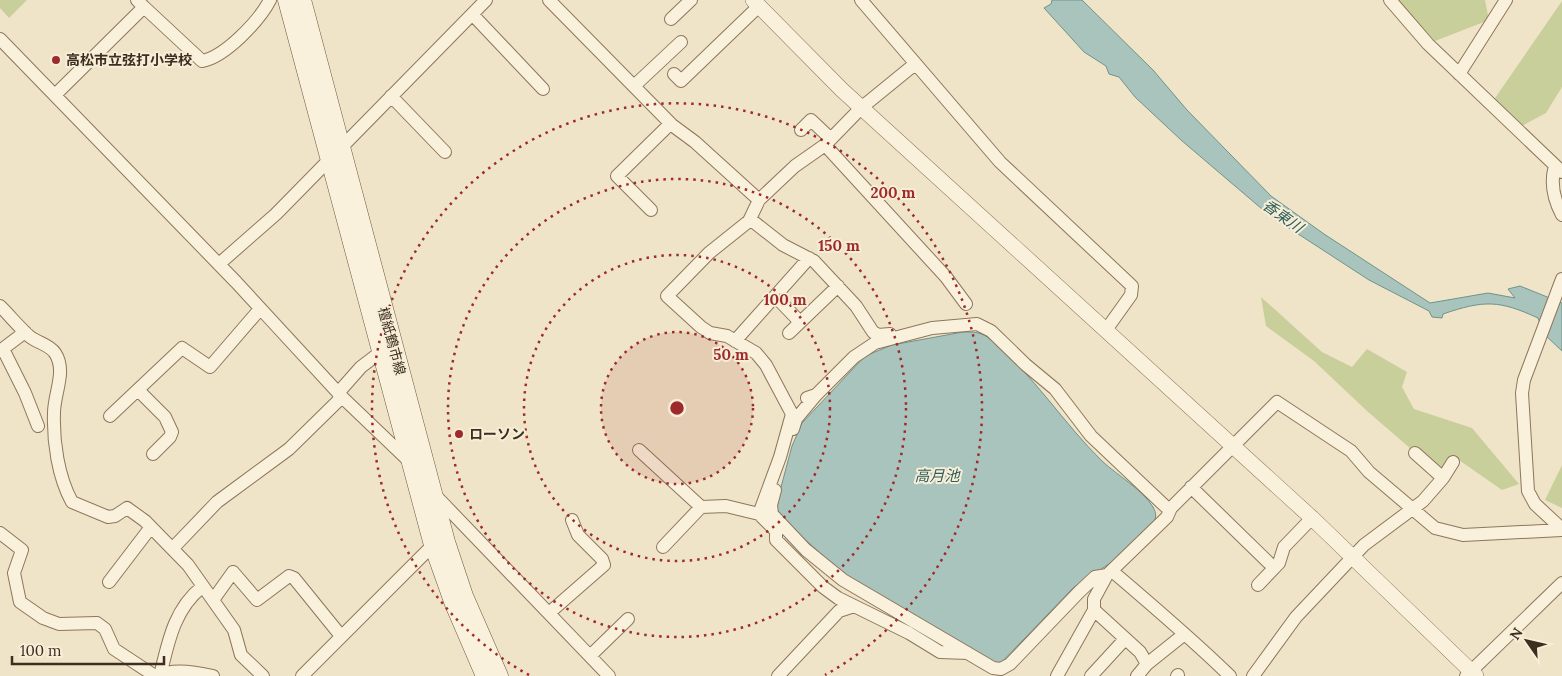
<svg xmlns="http://www.w3.org/2000/svg" width="1562" height="676" viewBox="0 0 1562 676" font-family="Lora,'Noto Sans JP',serif">
<style>
.green{fill:#c9cf9b}
.water{fill:#a9c4bc;stroke:#6f938a}
.lines{fill:none;stroke-linecap:round;stroke-linejoin:round}
.minor-casing{stroke:#8d765c;stroke-width:14}
.tertiary-casing{stroke:#8d765c;stroke-width:16}
.secondary-casing{stroke:#6f573f;stroke-width:19}
.minor{stroke:#faf1dc;stroke-width:12}
.tertiary{stroke:#faf1dc;stroke-width:15}
.secondary{stroke:#faf1dc;stroke-width:18}
.ring{fill:none;stroke:#9e2a2b;stroke-width:2.5;stroke-dasharray:2.5 5}
.poi-dot{fill:#9e2a2b;stroke:#f7eed8;stroke-width:2}
.labels{text-anchor:middle;dominant-baseline:central;stroke-width:4;stroke-linejoin:round;paint-order:stroke}
.poi-label{font-size:14px;font-weight:bold;fill:#3d2e20;stroke:#f7eed8;text-anchor:start}
.street-label{font-size:14px;fill:#3d2e20;stroke:#f7eed8}
.water-label{font-size:15px;font-style:italic;fill:#2f5d5a;stroke:#f7eed8}
.centre{fill:#9e2a2b;stroke:#f7eed8;stroke-width:2.5}
.ring-label{font-size:15px;text-anchor:middle;font-weight:bold;fill:#9e2a2b;stroke:#f7eed8;stroke-width:4;stroke-linejoin:round;paint-order:stroke}
</style>
<rect width="100%" height="100%" fill="#f0e4c8"/>
<!-- green -->
<path class="green" d="M0 0H27L9 18 0 8Z
M1397 0H1485L1489 20 1435 41Z
M1562 1V87L1546 113 1520 127 1493 101Z
M1261 297 1322 352 1352 367 1367 349 1407 372 1402 387 1414 409 1472 428 1519 484 1502 490 1456 458 1441 475 1367 411 1314 361 1266 326Z
M1562 465V508L1545 500Z"/>
<!-- water -->
<path class="water" d="M1052 0H1082L1153 70 1187 110 1271 196 1324 234 1430 303 1488 293 1515 298 1508 289 1520 286 1562 303V351L1544 334 1538 318C1499 300 1484 300 1443 314L1442 318 1432 317 1429 311 1369 280 1269 215 1181 140 1135 97 1119 77 1109 74 1106 66 1084 52 1044 8 1051 4Z
M963 332C975 332 982 332 991 340 1034 375 1063 423 1102 461 1118 476 1142 489 1153 507 1157 514 1156 518 1153 525L1115 560 1074 587 999 665 847 577 781 518 776 506 792 446 802 423 865 356 892 345Z"/>
<g class="lines">
<!-- minor casing -->
<g class="minor-casing">
<path id="minor" d="M549 0 672 125 695 142 759 200 795 166 825 145 861 108 915 64
M861 0 1000 162 1132 286 1131 295 1106 330
M1390 0 1428 44 1562 172
M144 7 202 61C225 57 259 21 270 0
M472 14 543 89
M671 19 691 0
M0 39 236 282 342 397 410 462
M674 74 681 81 759 6
M1459 74 1506 0
M634 86 681 42
M55 95 144 7 137 0
M391 96 445 152
M801 130 811 120 831 139
M825 145 946 277 966 304
M1555 166C1550 183 1554 200 1562 215
M759 200 749 221 709 253 667 296 701 327 710 333 727 336 756 353 766 365 792 414 780 457 759 514 776 531V540L823 587 838 598 909 633 940 652 968 653
M651 210 617 176 670 124
M750 219 783 245 814 261 856 306 873 332 878 335 890 334
M219 264 276 214 486 0
M1562 279 1524 380 1522 393 1528 491 1535 504 1562 529
M775 296 800 322
M0 306C10 316 19 327 29 336 37 343 49 344 55 353 67 371 54 393 54 413 53 441 58 477 72 502L108 517 115 516 127 508 145 521 188 565 234 630 241 655 263 676
M789 333 838 286
M735 341 809 258
M3 349 25 393 38 426
M0 351 25 332
M138 390 165 417 172 432 170 437 153 454
M338 393 361 367 382 351
M807 398 816 395 854 357 875 343 932 328 977 324 991 331 1026 365 1055 389 1091 436 1166 507 1171 508
M110 416 182 348 210 367 260 309
M793 429 796 419 816 395
M639 450 701 507
M1443 478 1453 462
M1191 487 1269 563
M775 490 771 505 772 514 806 550 843 580 993 668 1001 669 1010 664 1079 592 1095 577 1107 575
M434 494 609 676
M0 533 22 550 14 573 20 602 43 618 59 624 97 623 105 629 114 649 155 676
M663 547 701 507 726 506 759 514
M173 548 217 502 289 449 342 397
M1112 571C1152 605 1192 639 1230 676
M109 582 151 527
M1258 585 1279 563 1284 547 1312 518
M213 600 233 572 257 600 289 576 294 578 341 636
M1094 610 1140 652 1147 664 1137 676
M549 613 604 565 602 559 578 535 572 520
M590 656 628 619
M1147 664 1182 636
M160 676C168 643 174 609 202 587
M160 676C172 667 200 673 213 676
M302 676 433 545
M778 676 839 611 854 606
M1057 676 1094 610V599L1107 575 1167 517 1171 508 1277 402 1351 451 1369 472 1435 528 1463 535 1562 530
M1091 676 1125 639
M1177 676 1178 675
M1253 676 1296 617 1364 545 1423 501 1443 478 1415 453
M1466 676 1562 583"/>
</g>
<!-- tertiary casing -->
<g class="tertiary-casing">
<path id="tertiary" d="M753 0 842 90 1312 518 1476 676"/>
</g>
<!-- secondary casing -->
<g class="secondary-casing">
<path id="secondary" d="M287 0 433 545 454 604 485 676
M302 0 446 542 464 596 499 676"/>
</g>
<!-- minor -->
<use href="#minor" class="minor"/>
<!-- tertiary -->
<use href="#tertiary" class="tertiary"/>
<!-- secondary -->
<use href="#secondary" class="secondary"/>
</g>
<!-- distance rings -->
<circle cx="677" cy="408" r="76" fill="#9e2a2b" fill-opacity=".12"/>
<g class="ring">
<circle cx="677" cy="408" r="76"/>
<circle cx="677" cy="408" r="153"/>
<circle cx="677" cy="408" r="229"/>
<path d="M529 675A305 305 0 1 1 825 675"/>
</g>
<!-- markers -->
<g class="poi-dot">
<circle cx="56" cy="60" r="5"/>
<circle cx="459" cy="434" r="5"/>
</g>
<g class="labels">
<!-- poi labels -->
<g class="poi-label">
<text x="66" y="60">高松市立弦打小学校</text>
<text x="469" y="434">ローソン</text>
</g>
<!-- street labels -->
<g class="street-label">
<text transform="translate(392 341) rotate(75)">檀紙鶴市線</text>
</g>
<!-- water labels -->
<g class="water-label">
<text transform="translate(1283 216) rotate(35)">香東川</text>
<text x="937" y="475">高月池</text>
</g>
</g>
<circle cx="677" cy="408" r="8" class="centre"/>
<g class="ring-label">
<text x="893" y="198">200 m</text>
<text x="839" y="251">150 m</text>
<text x="785" y="305">100 m</text>
<text x="731" y="360">50 m</text>
</g>
<!-- north arrow -->
<g transform="translate(1527 641) rotate(304)" stroke="#f7eed8" stroke-width="4" paint-order="stroke">
<path d="M0-4L9 19L0 12L-9 19Z" fill="#3d2e20"/>
<text y="-8" font-size="14" font-weight="bold" text-anchor="middle" fill="#3d2e20">N</text>
</g>
<!-- scale -->
<path d="M12 656v8h152v-8" fill="none" stroke="#3d2e20" stroke-width="2.5"/>
<text x="20" y="656" font-size="15" fill="#3d2e20" stroke="#f7eed8" stroke-width="4" paint-order="stroke">100 m</text>
</svg>
